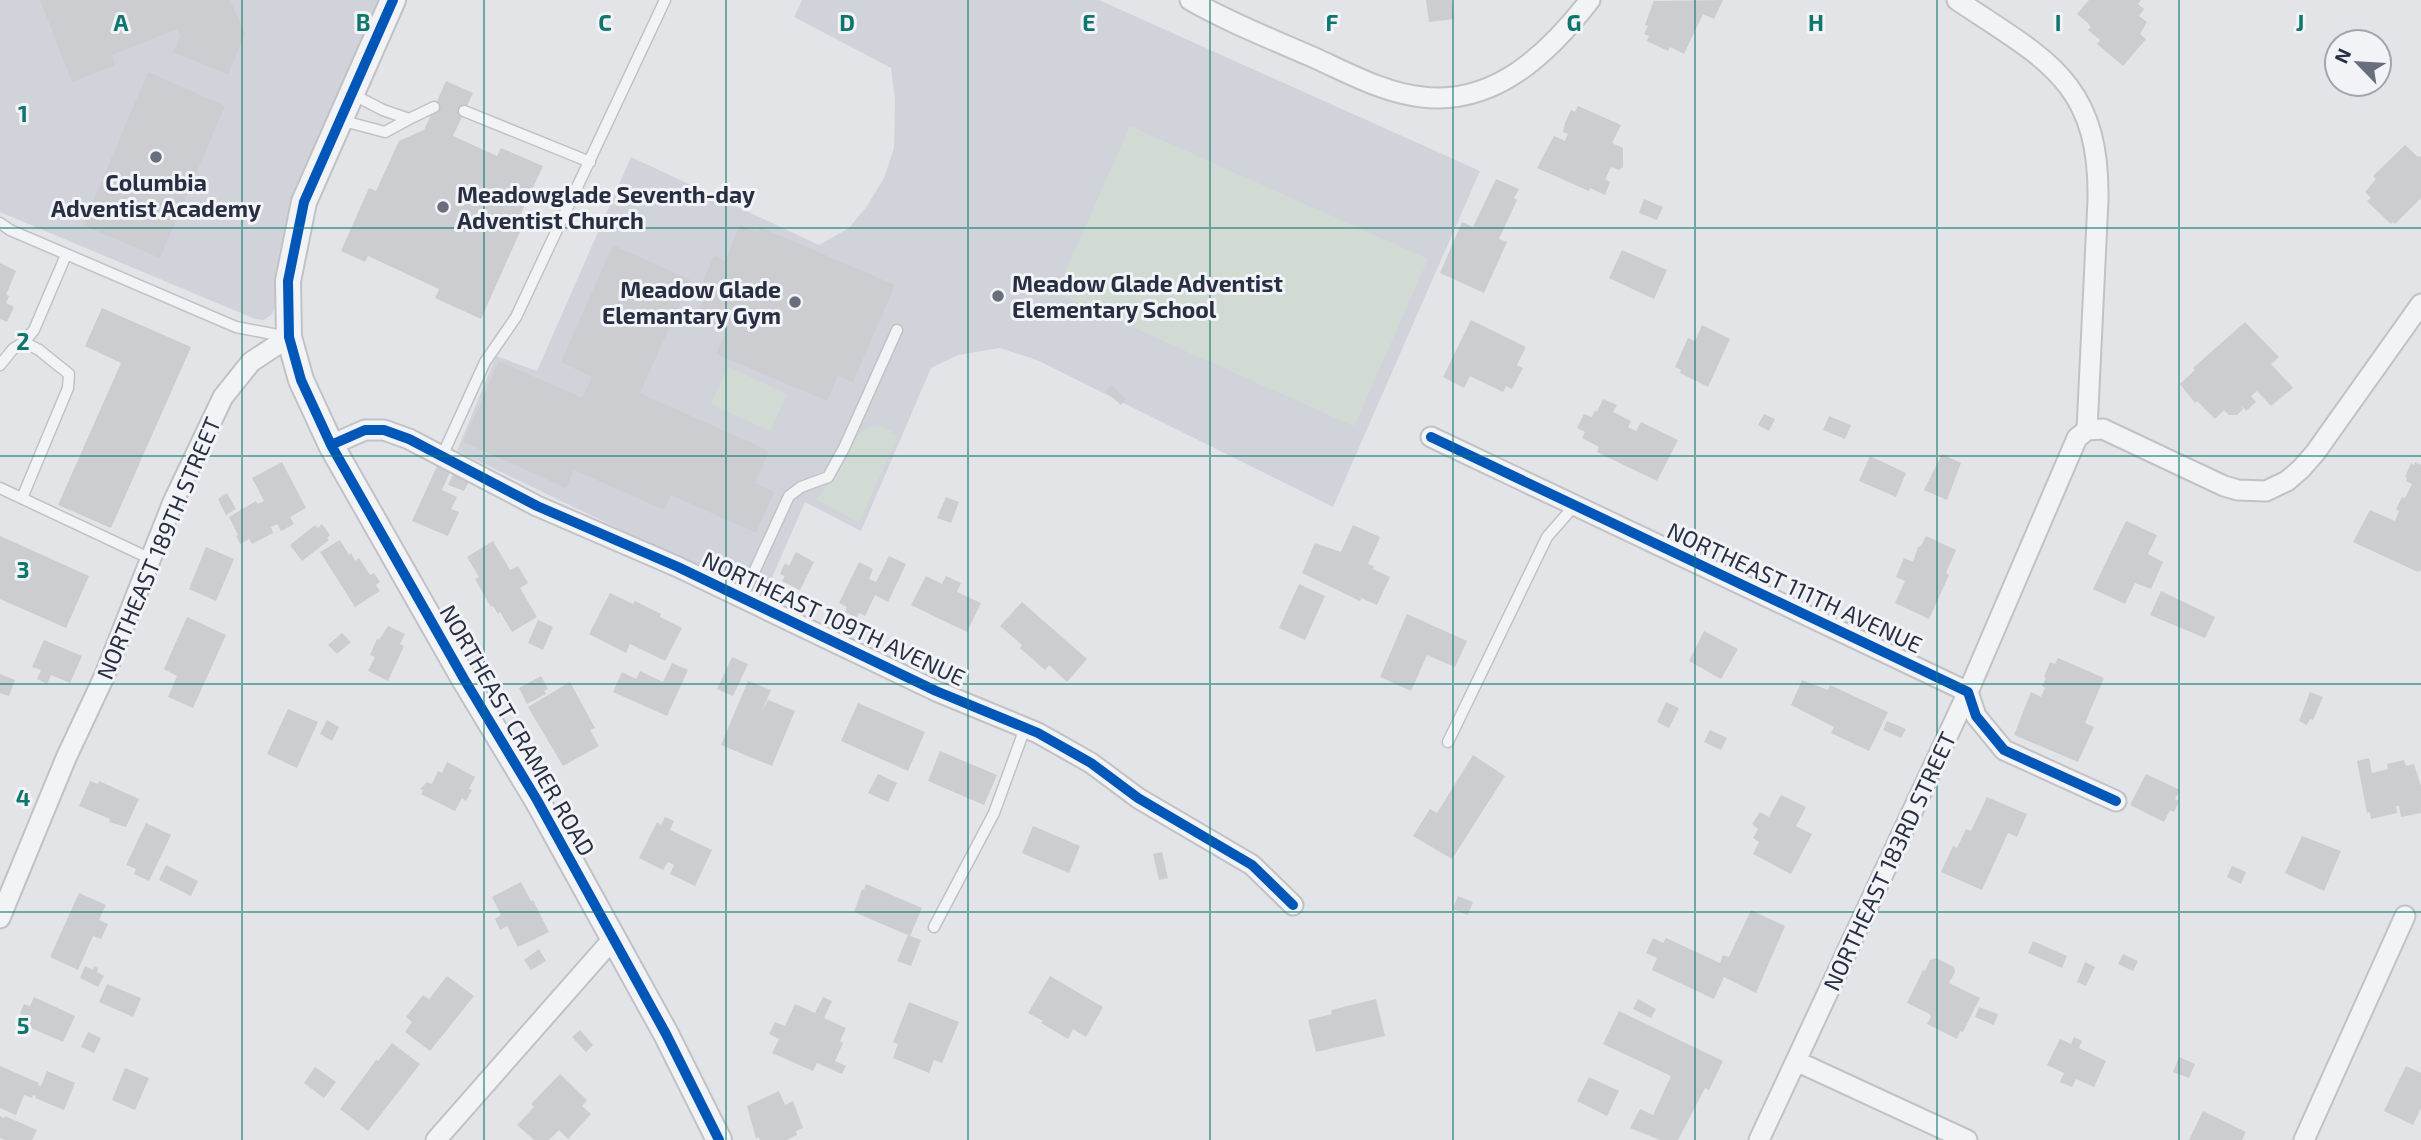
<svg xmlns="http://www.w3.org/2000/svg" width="2421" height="1140" viewBox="0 0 2421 1140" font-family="'Exo 2',sans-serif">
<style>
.built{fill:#d1d3db}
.green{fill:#d2dbd3}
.building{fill:#cbcdd1}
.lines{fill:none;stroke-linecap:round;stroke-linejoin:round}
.service-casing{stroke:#c1c2c6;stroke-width:13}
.minor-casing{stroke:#c1c2c6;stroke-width:23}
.tertiary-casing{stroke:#c1c2c6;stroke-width:28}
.service{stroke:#f2f3f5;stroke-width:10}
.minor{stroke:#f2f3f5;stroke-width:19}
.tertiary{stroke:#f2f3f5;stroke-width:24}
.cycleway-casing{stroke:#f1f3f7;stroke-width:15}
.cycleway{stroke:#0057b8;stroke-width:10}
.grid{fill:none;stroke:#0f766e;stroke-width:2;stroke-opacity:0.55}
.poi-dot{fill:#696e7d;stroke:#f1f3f7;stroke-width:2.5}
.labels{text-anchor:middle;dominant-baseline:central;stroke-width:6;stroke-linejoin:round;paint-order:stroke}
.poi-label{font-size:23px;font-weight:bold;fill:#282f43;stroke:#f1f3f7;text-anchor:start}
.street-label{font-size:23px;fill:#282f43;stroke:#f1f3f7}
.grid-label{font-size:23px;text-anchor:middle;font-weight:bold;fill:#0f766e;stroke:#f1f3f7;stroke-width:6;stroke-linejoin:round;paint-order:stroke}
</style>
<rect width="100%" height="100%" fill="#e3e4e8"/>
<!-- built -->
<path class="built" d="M0 0H382L296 195 279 253 275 306 272 314 264 320 255 319 0 212Z
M802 0H1099L1480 171 1333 507 1037 360 1000 348 958 355 931 368 861 531 805 502 763 598 457 451 496 356 537 371 631 157 819 245 849 228 867 206 884 178 894 148 895 100 891 68 794 17Z"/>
<!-- green -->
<path class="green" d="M1130 126 1428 259 1354 426 1056 293Z
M728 367 787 394 770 431 711 404Z
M873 426C884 426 890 429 897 437L859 523 817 499C825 489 834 479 840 468 850 450 852 434 873 426Z"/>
<!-- building -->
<path class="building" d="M40 0H230L245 34 228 74 173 52 180 36 177 29 112 55 115 65 72 82Z
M1426 0H1452L1454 19 1429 22Z
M1654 0 1655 1 1723 0 1714 19 1703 14 1684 54 1670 47 1668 51 1647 41 1649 36 1644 34 1648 26 1645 25Z
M2089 0H2141L2138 4 2144 9 2139 16 2147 22 2140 34 2146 39 2123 66 2097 44 2100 40 2088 30 2091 27 2088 23 2077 14Z
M148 72 225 106 160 258 83 225Z
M446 81 473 93 453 136 497 156 501 148 543 166 517 222 523 225 481 319 435 298 439 289 368 256 365 262 341 251 369 188 376 191 399 141 424 130Z
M1578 106 1621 125 1612 143 1623 148V167L1619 170 1611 167 1605 179 1610 182 1605 195 1590 188 1589 191 1537 168 1554 136 1565 141 1568 134 1563 132 1565 123 1571 110 1575 112Z
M2405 145 2418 157 2421 156V198L2395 224 2393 222 2391 224 2372 206 2367 201 2371 198 2365 192 2376 179 2373 176Z
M1496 179 1519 189 1514 198 1517 200 1499 239 1507 242 1484 293 1440 273 1462 222 1473 227Z
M1644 199 1663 207 1657 220 1639 213Z
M740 225 758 233 760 227 895 285 853 382 838 376 827 401 716 354 726 331 696 318 709 287 702 283 714 256 725 261Z
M613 245 691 280 640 393 769 451 755 483 774 492 756 533 671 495 664 510 574 470 566 488 463 442 499 361 582 398 592 377 561 362Z
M1622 250 1667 270 1654 299 1609 278Z
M0 263 16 271 6 295 9 296 6 303 14 307 7 322 0 319Z
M102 308 191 347 111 528 58 505 121 363 85 346Z
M1471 320 1526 347 1517 365 1523 368 1512 389 1506 386 1503 392 1470 376 1464 388 1443 377Z
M2245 322 2279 357 2271 364 2293 388 2271 406 2257 391 2251 396 2256 402 2246 411 2241 405 2243 409 2237 415H2229L2224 410 2215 419 2197 401 2195 403 2180 384 2195 370 2193 368Z
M1702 325 1730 339 1708 387 1680 373 1681 370 1675 367 1688 338 1695 341Z
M1111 385 1126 399 1121 405 1105 391Z
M1603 399 1617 405 1613 412 1631 421 1628 427 1636 431 1641 422 1678 440 1657 481 1597 452 1599 447 1582 438 1585 432 1577 428 1584 414 1592 417 1595 410 1597 412Z
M1764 414 1775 419 1769 431 1758 425Z
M1829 416 1851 425 1845 439 1823 430Z
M1942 454 1961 463 1947 500 1924 490Z
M1870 456 1906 473 1896 497 1859 481Z
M282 462 306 508 290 517 294 524 281 531 277 524 271 527 273 533 252 544 249 539 240 544 236 536 238 535 229 517 256 501 258 504 264 501 252 478Z
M2415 462 2421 465V570L2418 572 2353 542 2370 510 2395 521 2399 511 2396 509 2402 497 2405 498 2412 484 2406 481 2407 478 2405 477 2411 463 2414 465Z
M437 466 450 472 442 490 457 497 451 509 459 512 448 536 412 521Z
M453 474 469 481 464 491 448 485Z
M227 493 236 509 226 515 218 499Z
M946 497 959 502 951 523 937 518Z
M2126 521 2157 535 2148 554 2163 562 2151 589 2135 583 2125 604 2093 589Z
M322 524 330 535 327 538 329 540 302 561 290 545 315 525 318 528Z
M1353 525 1380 537 1368 564 1374 566 1373 569 1390 577 1377 605 1361 598 1360 601 1302 573 1315 543 1341 552Z
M0 536 89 576 66 628 0 599Z
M1926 536 1956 550 1946 573 1949 575 1929 619 1895 603 1905 581 1896 577 1904 558 1913 562 1918 547 1921 546Z
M340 540 349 555 351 553 355 561 359 558 370 575 374 573 380 582 376 585 380 591 355 607 320 552Z
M493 541 510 570 518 566 528 583 520 588 537 617 512 632 500 612 498 614 493 606 491 607 475 579 479 577 467 557Z
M206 547 234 559 216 601 189 589Z
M796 552 814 562 800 590 782 581 785 576 780 574 785 563 789 566Z
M889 556 906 564 888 602 875 595 865 616 859 613 857 618 845 612 847 607 839 603 859 562 873 569 869 579 876 582Z
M926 576 942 584 946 576 961 583 957 592 981 603 967 632 911 605Z
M1299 584 1325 596 1305 640 1279 628Z
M2161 591 2215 617 2205 638 2150 615Z
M610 593 633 604 635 601 661 614 660 617 682 628 665 661 630 644 626 653 589 634Z
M1022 602 1087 659 1067 682 1049 665 1045 670 1020 648 1022 645 1000 626Z
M1407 614 1467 641 1455 667 1427 655 1411 691 1380 677Z
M187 617 226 635 193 708 168 697 177 676 164 669Z
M538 620 553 627 543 650 528 643Z
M388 626 405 634 400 644 404 646 388 681 368 671 375 657 370 655 377 639 379 640Z
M1704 631 1738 649 1721 679 1689 661Z
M342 633 351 642 337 654 328 645Z
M44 640 82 656 70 683 51 675 47 684 37 679 41 670 32 667Z
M732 657 748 664 733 696 717 689Z
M2058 658 2104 678 2085 723 2094 727 2078 762 2014 735 2031 692 2041 697 2045 688 2042 686 2046 678 2044 677 2050 662 2055 664Z
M672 663 688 670 667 716 613 692 622 672 636 679 640 671 663 682Z
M0 674 15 680 9 696 0 693Z
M541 676 548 689 544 691 546 694 527 704 519 688Z
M1802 680 1828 690 1830 685 1888 712 1869 751 1831 733 1834 727 1791 705Z
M748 681 771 690 761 713 768 700 795 711 772 766 721 745Z
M570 682 595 728 590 730 599 746 563 766 528 707Z
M2310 692 2323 697 2313 720 2310 719 2307 725 2299 721Z
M1666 702 1679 708 1669 728 1657 722Z
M858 703 925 732 908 771 841 741Z
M288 709 318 722 297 768 267 754Z
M327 720 339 727 332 741 320 734Z
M1887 721 1906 729 1901 738 1883 730Z
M1710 730 1727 738 1721 750 1704 742Z
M940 751 997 775 984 805 928 781Z
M1473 755 1505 776 1452 859 1413 836 1430 809 1437 813Z
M2369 758 2372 773 2388 769 2387 764 2404 760 2406 766 2414 764 2421 786V813L2401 817 2399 806H2396L2397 813 2371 819 2370 812 2367 813 2357 761Z
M447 762 475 777 469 789 472 790 466 801 462 798 455 811 421 794 423 790 420 789 427 782 432 784 438 771 442 773Z
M878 774 897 783 888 802 868 793Z
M2146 774 2180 790 2175 799 2179 801 2174 812 2170 810 2164 822 2130 805Z
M90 781 98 784 99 781 139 799 126 827 109 822 110 819 79 806Z
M1781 795 1806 807 1796 826 1812 834 1791 874 1753 854 1759 842 1753 838 1758 829 1752 824 1760 812 1769 817Z
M1987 797 2027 814 2017 837 2008 833 1982 890 1941 872 1953 846 1957 848 1966 829 1971 831Z
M665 817 674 821 670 830 712 850 695 886 670 874 674 865 668 862 663 870 639 858 657 822 661 825Z
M146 823 171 835 149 881 134 874 136 869 126 865Z
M1033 826 1080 846 1069 873 1022 853Z
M2302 836 2341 851 2324 891 2285 873Z
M1162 852 1168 878 1159 880 1153 854Z
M166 865 198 881 191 896 159 880Z
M2232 866 2246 872 2241 884 2227 877Z
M521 882 531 901 533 900 549 932 518 947 507 926 500 930 495 919 501 915 492 897Z
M866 884 922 908 910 936 854 912 862 889 864 890Z
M79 893 106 905 99 920 108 924 101 939 93 936 78 970 50 957Z
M1458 896 1473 902 1468 915 1453 909Z
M1751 910 1785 926 1756 993 1724 977 1714 999 1652 970 1657 958 1646 953 1653 938 1663 943 1666 938 1720 963 1723 955 1729 957Z
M908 935 921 940 911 966 897 961Z
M2033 941 2067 956 2062 968 2028 953Z
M539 949 546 961 531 970 524 960Z
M2123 954 2138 961 2133 971 2118 964Z
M1936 958 1954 967 1955 972 1949 983 1980 998 1963 1032 1960 1031 1957 1039 1927 1024 1931 1017 1930 1014 1907 1003 1923 970 1925 971 1930 960Z
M2085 962 2095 967 2086 986 2077 982Z
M85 966 93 970 94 966 98 968 97 972 104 976 98 987 80 978Z
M447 976 474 996 430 1051 405 1032 412 1022 406 1017 423 995 429 999Z
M1050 976 1103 1007 1086 1037 1073 1029 1068 1039 1041 1023 1043 1021 1028 1013Z
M107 984 141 998 133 1017 99 1002Z
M34 997 75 1016 63 1042 22 1024 25 1016 20 1013 24 1004 30 1006Z
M823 997 832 1001 824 1018 846 1028 840 1041 843 1043 835 1061 846 1066 842 1074 817 1063 813 1071 772 1053 779 1039 769 1034 775 1022 785 1026 795 1004 815 1013Z
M1376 999 1385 1036 1316 1052 1308 1020 1332 1014 1331 1010Z
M1638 999 1656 1009 1651 1018 1633 1009Z
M909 1002 959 1022 942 1063 934 1060 929 1073 893 1058 898 1044 893 1042Z
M1979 1007 1998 1014 1994 1025 1975 1017Z
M1619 1011 1723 1061 1709 1090 1705 1088 1678 1140H1660L1630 1128 1640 1109 1653 1115 1671 1076 1603 1044Z
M580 1030 593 1045 586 1052 572 1037Z
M88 1032 101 1038 94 1053 81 1047Z
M2074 1037 2082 1041 2079 1048 2106 1061 2094 1087 2076 1079 2072 1087 2060 1082 2064 1073 2047 1065 2060 1039 2071 1044Z
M392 1043 420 1064 368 1131 340 1109 376 1060 378 1061Z
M2179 1057 2195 1064 2189 1078 2173 1072Z
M0 1066 39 1083 38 1085 41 1086 47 1071 75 1083 64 1110 35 1098 36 1096 33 1095 32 1098 24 1095 16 1115 0 1108Z
M2406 1066 2421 1073V1108L2413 1125 2384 1111Z
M315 1067 336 1082 324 1098 304 1083Z
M125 1068 149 1078 135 1110 112 1100Z
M560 1074 587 1100 582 1106 591 1114 568 1139 559 1130 549 1140H534L517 1125 534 1107 531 1104Z
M1589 1077 1619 1091 1607 1116 1577 1101Z
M779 1091 785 1105 793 1101 803 1128 796 1131 797 1135 787 1140H760L758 1137 756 1139 747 1106Z
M2203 1111 2246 1132 2242 1140H2189Z
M0 1116 4 1118 5 1116 37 1130 32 1140H5L0 1138Z"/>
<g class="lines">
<!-- service casing -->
<g class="service-casing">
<path id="service" d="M464 111 590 162
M409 119 434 107
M340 120 385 132 409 119 383 110 352 94
M0 223 10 230 236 327 288 337
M0 365 13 349 24 342 34 330 66 255
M442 456 485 362 516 317 665 0
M0 488 151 559
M22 498 68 388 69 374 39 350 24 342
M742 598 789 496 801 487 828 477 844 448 897 330
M1448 742 1547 537 1575 505
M934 927 994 813 1025 728"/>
</g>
<!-- minor casing -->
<g class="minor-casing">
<path id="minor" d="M1190 0C1230 23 1274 40 1317 59 1350 74 1385 93 1422 97 1495 106 1549 53 1590 0
M1957 0C2045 59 2100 81 2098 200L2087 430
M2087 430 2103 429 2224 486 2238 490 2266 491 2287 481 2301 469 2315 453 2421 304
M1431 437 1968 692 1976 716 2004 750 2116 801
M331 445 365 430H384L409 439 537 506 678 567 936 691 1038 733 1091 763 1138 798 1252 865 1293 905
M0 918 66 758 104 677 173 502 223 397 251 362 289 337
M1796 1061 1967 1140
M436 1140 612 940
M1759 1140 1968 692 2077 438 2087 430
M2304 1140 2405 916"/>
</g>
<!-- tertiary casing -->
<g class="tertiary-casing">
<path id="tertiary" d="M393 0 304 202 288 281 289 337 301 380 331 445 464 679 537 800 666 1034 719 1140"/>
</g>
<!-- service -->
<use href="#service" class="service"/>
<!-- minor -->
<use href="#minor" class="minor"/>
<!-- tertiary -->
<use href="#tertiary" class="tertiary"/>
<!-- cycleway casing -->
<g class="cycleway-casing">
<path id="cycleway" d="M393 0 304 202 288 281 289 337 301 380 331 445 464 679 537 800 666 1034 719 1140
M1431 437 1968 692 1976 716 2004 750 2116 801
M331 445 365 430H384L409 439 537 506 678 567 936 691 1038 733 1091 763 1138 798 1252 865 1293 905"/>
</g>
<!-- cycleway -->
<use href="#cycleway" class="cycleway"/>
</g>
<!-- grid -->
<path class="grid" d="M242 0V1140M484 0V1140M726 0V1140M968 0V1140M1210 0V1140M1453 0V1140M1695 0V1140M1937 0V1140M2179 0V1140M0 228H2421M0 456H2421M0 684H2421M0 912H2421"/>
<!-- markers -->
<g class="poi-dot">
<circle cx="156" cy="157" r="7"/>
<circle cx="443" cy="207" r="7"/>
<circle cx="998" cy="296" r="7"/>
<circle cx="795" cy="302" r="7"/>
</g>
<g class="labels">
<!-- poi labels -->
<g class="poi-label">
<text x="156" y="182" text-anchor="middle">Columbia<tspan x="156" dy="26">Adventist Academy</tspan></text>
<text x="457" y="194">Meadowglade Seventh-day<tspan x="457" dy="26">Adventist Church</tspan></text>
<text x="1012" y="283">Meadow Glade Adventist<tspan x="1012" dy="26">Elementary School</tspan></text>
<text x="781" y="289" text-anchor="end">Meadow Glade<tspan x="781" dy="26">Elemantary Gym</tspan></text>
</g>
<!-- street labels -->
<g class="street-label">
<text transform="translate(158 548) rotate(-67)">NORTHEAST 189TH STREET</text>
<text transform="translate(1795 587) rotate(25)">NORTHEAST 111TH AVENUE</text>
<text transform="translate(834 618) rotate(25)">NORTHEAST 109TH AVENUE</text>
<text transform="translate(518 730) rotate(60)">NORTHEAST CRAMER ROAD</text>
<text transform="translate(1889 861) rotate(-65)">NORTHEAST 183RD STREET</text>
</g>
</g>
<g class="grid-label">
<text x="121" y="31">A</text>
<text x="363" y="31">B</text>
<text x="605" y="31">C</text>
<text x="847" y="31">D</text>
<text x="1089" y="31">E</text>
<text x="1332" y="31">F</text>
<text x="1574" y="31">G</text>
<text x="1816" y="31">H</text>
<text x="2058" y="31">I</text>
<text x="2300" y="31">J</text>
<text x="23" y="122">1</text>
<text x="23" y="350">2</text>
<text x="23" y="578">3</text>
<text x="23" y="806">4</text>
<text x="23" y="1034">5</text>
</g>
<!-- north arrow -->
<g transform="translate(2358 63) rotate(295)"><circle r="33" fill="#f1f3f7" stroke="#a1a5af" stroke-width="2"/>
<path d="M0-5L12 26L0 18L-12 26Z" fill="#696e7d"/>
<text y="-10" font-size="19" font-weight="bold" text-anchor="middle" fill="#282f43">N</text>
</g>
</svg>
